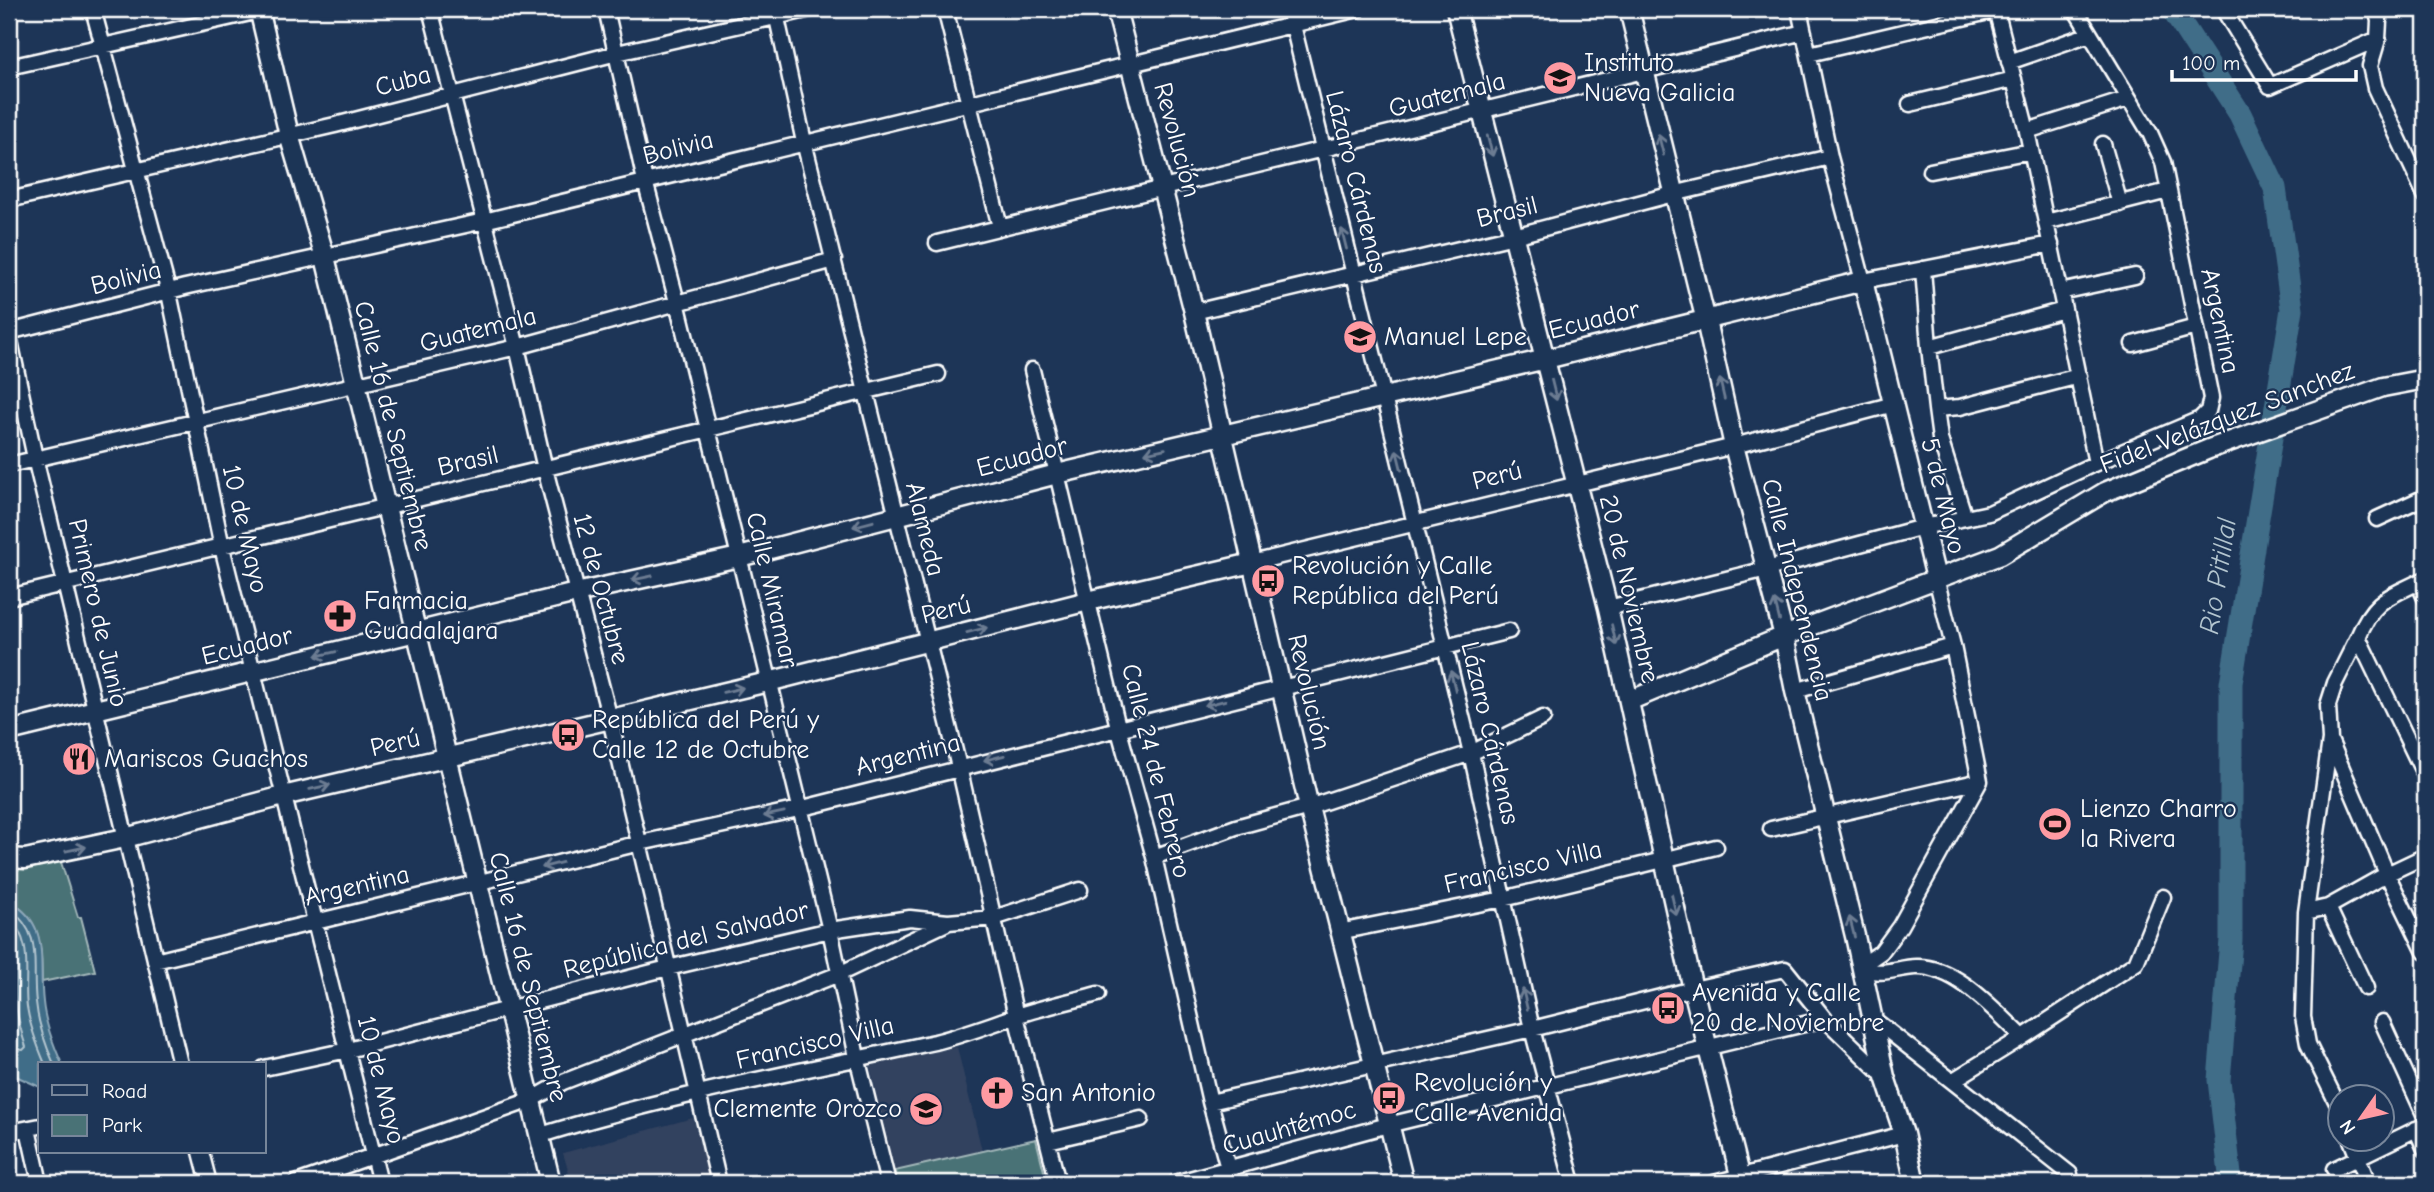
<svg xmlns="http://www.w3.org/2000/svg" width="2434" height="1192" viewBox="0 0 2434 1192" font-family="'Comic Neue',sans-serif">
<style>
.built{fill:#33425f}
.green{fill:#497276;stroke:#a4b8ba;stroke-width:2}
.water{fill:#416d88;stroke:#8da7b8;stroke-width:2}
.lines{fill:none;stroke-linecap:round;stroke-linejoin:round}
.shore{stroke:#b3c5cf;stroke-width:2}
.river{stroke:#416d88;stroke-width:23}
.minor-casing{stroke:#fff;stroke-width:19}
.tertiary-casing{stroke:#fff;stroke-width:23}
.minor{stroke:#1d3557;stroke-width:14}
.tertiary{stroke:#1d3557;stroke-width:18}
.oneway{stroke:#6c7c92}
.labels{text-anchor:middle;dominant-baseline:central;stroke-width:5;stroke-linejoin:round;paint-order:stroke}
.poi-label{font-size:26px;fill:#fff;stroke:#1d3557;text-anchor:start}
.street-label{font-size:26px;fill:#fff;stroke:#1d3557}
.water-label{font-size:28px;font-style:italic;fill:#b3c5cf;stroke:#1d3557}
</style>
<rect width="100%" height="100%" fill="#1d3557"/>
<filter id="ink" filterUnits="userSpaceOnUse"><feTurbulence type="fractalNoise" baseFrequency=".0143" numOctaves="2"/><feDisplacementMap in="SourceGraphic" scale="14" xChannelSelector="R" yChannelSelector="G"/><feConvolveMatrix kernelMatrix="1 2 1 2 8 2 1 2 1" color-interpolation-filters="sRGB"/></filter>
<g filter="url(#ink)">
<!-- built -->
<path class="built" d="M957 1047 982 1151 895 1171 870 1066Z
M693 1118 710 1183H572L563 1153Z"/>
<!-- green -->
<path class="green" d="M61 862 78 917H81L95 971 42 982C41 948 43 920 9 901V864L23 866Z
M1036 1139 1047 1183H897L895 1171Z"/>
<!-- water -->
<path class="water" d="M9 901C52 924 38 962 43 1002 45 1024 53 1044 62 1064H40V1087L9 1073Z"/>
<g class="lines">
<!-- shore -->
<path class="shore" d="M9 908C45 936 31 963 36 1002 38 1024 45 1044 54 1064
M9 919C35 942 23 976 27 1007 30 1027 37 1045 45 1064
M9 934C21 950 15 974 15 993 16 1012 20 1029 26 1047L23 1050 9 1048"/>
<!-- river -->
<path class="river" d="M2172 9 2240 114 2275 188 2292 309 2231 683V940L2219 1080 2231 1183"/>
<!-- minor casing -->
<g class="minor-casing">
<path id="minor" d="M93 9 169 293 222 547 380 1183
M430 9 517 347 545 469 610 719 719 1183
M606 9 645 181 677 302 830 930 857 1057 888 1183
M775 9 804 142 959 767 1016 1016 1058 1183
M945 9 1000 227
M1289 9 1471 753 1532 1029 1573 1183
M1799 9 1830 157 1863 281 2051 244
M1996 9 2027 131 2096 463
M2223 9 2270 86 2378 39
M2376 9 2379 21 2378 39 2370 66 2375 88 2425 195
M1809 54 1997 10
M2009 62 2090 34
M9 67 268 9
M1910 104 2014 79
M2027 131 2128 99
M2103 144 2120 204
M1930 171 2031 151
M9 200 335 125 617 53 811 9
M2046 222 2168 191
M937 243 1804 32
M1923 269 1929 347 1936 409 1960 407 2079 376
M2060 292 2135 276
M1194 312 1514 236 1673 194 1830 157
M9 332 185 287 484 221 1358 9
M9 336 35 458 180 1064
M2133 344 2196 327
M1929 347 2064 310
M1032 370 1118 727 1154 857 1210 1102 1232 1183
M1936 409 1940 439 1965 518
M9 465 517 347 834 260
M2377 519 2425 497
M1252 563 1734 446 1894 404
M2425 579C2389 597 2374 598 2358 637L2425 776
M2418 583 2425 598
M9 597 938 374
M1608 608 1767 569 1923 527 1989 513 2096 463 2200 419 2208 411 2211 398 2163 162 2150 133 2075 9
M2358 637 2335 683 2328 705 2330 740 2387 874 2425 952
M1795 691 1953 646
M2330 740 2306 912 2303 1017 2308 1044 2340 1109
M1771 829 1980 781
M1154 857 1236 827 1309 807 1471 753 1543 718
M2328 907 2366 988
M2306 912 2328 907 2387 874 2425 856
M1339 932 1503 899 1716 847
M155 961 640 843 799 809 1509 631
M1861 966 1881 952 1900 926 1980 781 1953 646 1936 578
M1862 969C1882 976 1896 968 1916 967 1956 965 1996 1012 2023 1037
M1872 1018 1952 1081 2023 1037 2136 963 2163 897
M2382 1022 2425 1116
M264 1068 348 1050 668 968 830 930 910 918 948 922 994 918 1080 890
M1952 1081 2070 1174
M1210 1102 1532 1029 1693 989 1785 969 1825 1019
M28 1129 40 1183
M2416 1129 2425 1149
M9 1132 40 1126
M541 1135C670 1095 803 1071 935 1042 963 1035 989 1025 1016 1016 1043 1007 1071 1001 1098 994
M2351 1140 2368 1183
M1048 1141 1141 1119
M201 1152 209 1183
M2334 1169 2425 1125
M296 1183 531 1100 563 1082 839 974 947 923
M1175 1183 1388 1125 1825 1019 1885 1077
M1714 1183 1904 1134"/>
</g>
<!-- tertiary casing -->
<g class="tertiary-casing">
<path id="tertiary" d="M259 9 289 135 325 257 551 1183
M1116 9 1194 312 1309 807 1404 1183
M1456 9 1608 608 1693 989 1742 1183
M1629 9 1706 321 1734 446 1784 636 1795 691 1855 936 1885 1077 1904 1134 1915 1183
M1629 701 1784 636 2000 555 2105 492 2209 449 2383 387 2425 379
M9 731 576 593 739 557 1057 474 1546 359 1863 281 1936 578
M9 858 25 859 125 838 283 796 768 682 1088 601 1252 563"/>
</g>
<!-- minor -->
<use href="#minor" class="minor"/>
<!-- tertiary -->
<use href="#tertiary" class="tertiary"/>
</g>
<!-- one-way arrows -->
<defs><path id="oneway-shaft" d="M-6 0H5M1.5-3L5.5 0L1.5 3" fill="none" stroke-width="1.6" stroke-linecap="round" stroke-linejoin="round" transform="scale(1.75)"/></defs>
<g class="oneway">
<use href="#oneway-shaft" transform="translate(1661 145) rotate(-104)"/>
<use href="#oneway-shaft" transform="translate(1490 146) rotate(75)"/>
<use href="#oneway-shaft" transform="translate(1344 239) rotate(-104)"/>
<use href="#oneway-shaft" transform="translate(1722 389) rotate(-103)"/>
<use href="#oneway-shaft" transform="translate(1554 390) rotate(76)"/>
<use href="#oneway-shaft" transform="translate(1155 451) rotate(167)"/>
<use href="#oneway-shaft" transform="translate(1399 460) rotate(-104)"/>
<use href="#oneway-shaft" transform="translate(863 524) rotate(165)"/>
<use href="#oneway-shaft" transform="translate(642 578) rotate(168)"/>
<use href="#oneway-shaft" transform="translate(1777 610) rotate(-104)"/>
<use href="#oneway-shaft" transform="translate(977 630) rotate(-14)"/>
<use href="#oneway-shaft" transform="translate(1614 635) rotate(77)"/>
<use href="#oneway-shaft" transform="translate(326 654) rotate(167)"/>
<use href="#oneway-shaft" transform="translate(1453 681) rotate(-104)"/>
<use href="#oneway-shaft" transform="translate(733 690) rotate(-13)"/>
<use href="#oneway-shaft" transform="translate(1215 703) rotate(166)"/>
<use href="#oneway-shaft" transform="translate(994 758) rotate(166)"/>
<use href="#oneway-shaft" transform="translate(320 787) rotate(-13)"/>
<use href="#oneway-shaft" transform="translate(774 814) rotate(168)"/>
<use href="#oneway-shaft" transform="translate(76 849) rotate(-12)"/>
<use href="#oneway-shaft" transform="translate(552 865) rotate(166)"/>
<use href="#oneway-shaft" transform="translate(1674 905) rotate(77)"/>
<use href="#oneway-shaft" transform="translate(1852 927) rotate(-104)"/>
<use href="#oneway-shaft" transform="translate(1525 999) rotate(-103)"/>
</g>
</g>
<!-- icons -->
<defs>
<g id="school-disc" transform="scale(1.75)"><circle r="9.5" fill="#ff9aa2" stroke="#1d3557"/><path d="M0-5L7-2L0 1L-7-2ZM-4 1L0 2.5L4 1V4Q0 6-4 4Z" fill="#111"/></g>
<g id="bus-disc" transform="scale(1.75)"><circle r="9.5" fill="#ff9aa2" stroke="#1d3557"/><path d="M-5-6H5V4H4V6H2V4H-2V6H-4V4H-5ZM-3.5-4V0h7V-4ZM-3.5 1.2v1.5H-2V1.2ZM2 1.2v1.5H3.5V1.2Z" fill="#111"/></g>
<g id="pharmacy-disc" transform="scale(1.75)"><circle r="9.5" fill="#ff9aa2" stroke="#1d3557"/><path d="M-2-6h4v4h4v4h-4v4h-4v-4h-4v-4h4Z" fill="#111"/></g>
<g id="restaurant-disc" transform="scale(1.75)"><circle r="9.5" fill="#ff9aa2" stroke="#1d3557"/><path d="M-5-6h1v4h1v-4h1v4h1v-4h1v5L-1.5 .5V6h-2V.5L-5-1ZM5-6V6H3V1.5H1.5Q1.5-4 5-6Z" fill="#111"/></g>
<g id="stadium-disc" transform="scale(1.75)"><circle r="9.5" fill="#ff9aa2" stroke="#1d3557"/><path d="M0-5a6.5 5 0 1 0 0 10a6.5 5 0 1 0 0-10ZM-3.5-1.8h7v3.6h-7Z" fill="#111"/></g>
<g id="church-disc" transform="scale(1.75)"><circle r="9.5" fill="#ff9aa2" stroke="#1d3557"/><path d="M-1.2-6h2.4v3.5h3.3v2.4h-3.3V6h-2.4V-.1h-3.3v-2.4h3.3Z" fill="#111"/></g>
</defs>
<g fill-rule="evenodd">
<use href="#school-disc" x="1560" y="78"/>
<use href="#school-disc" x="1360" y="337"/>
<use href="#bus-disc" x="1268" y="581"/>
<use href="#pharmacy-disc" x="340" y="616"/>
<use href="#bus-disc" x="568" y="735"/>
<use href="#restaurant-disc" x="79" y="759"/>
<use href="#stadium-disc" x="2055" y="824"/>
<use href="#bus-disc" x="1668" y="1008"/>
<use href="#church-disc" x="997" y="1093"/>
<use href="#bus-disc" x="1389" y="1098"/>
<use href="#school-disc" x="926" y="1109"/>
</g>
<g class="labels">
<!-- poi labels -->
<g class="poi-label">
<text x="1584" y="63">Instituto<tspan x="1584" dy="30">Nueva Galicia</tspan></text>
<text x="1384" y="337">Manuel Lepe</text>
<text x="1292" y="566">Revolución y Calle<tspan x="1292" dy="30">República del Perú</tspan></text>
<text x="364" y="601">Farmacia<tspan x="364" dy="30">Guadalajara</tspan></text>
<text x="592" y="720">República del Perú y<tspan x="592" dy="30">Calle 12 de Octubre</tspan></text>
<text x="104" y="759">Mariscos Guachos</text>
<text x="2080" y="809">Lienzo Charro<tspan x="2080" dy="30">la Rivera</tspan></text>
<text x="1692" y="993">Avenida y Calle<tspan x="1692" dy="30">20 de Noviembre</tspan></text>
<text x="1414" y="1083">Revolución y<tspan x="1414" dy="30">Calle Avenida</tspan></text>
<text x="1021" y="1093">San Antonio</text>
<text x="902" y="1109" text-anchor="end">Clemente Orozco</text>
</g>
<!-- street labels -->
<g class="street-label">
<text transform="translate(403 81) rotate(-15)">Cuba</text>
<text transform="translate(1447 95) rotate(-14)">Guatemala</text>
<text transform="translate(1177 140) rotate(75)">Revolución</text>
<text transform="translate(678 148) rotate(-14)">Bolivia</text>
<text transform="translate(1356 182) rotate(76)">Lázaro Cárdenas</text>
<text transform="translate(1507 212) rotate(-14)">Brasil</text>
<text transform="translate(126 278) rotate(-14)">Bolivia</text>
<text transform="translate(1594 320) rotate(-14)">Ecuador</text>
<text transform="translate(2220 321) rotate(78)">Argentina</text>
<text transform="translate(478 330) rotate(-14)">Guatemala</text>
<text transform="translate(2227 418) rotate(-21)">Fidel Velázquez Sanchez</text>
<text transform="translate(393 426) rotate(76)">Calle 16 de Septiembre</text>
<text transform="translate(1022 457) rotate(-15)">Ecuador</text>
<text transform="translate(468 461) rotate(-13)">Brasil</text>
<text transform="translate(1497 476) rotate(-14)">Perú</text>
<text transform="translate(1943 496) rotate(76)">5 de Mayo</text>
<text transform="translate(245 529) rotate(77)">10 de Mayo</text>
<text transform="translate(925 529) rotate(76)">Alameda</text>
<text transform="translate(601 589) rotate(75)">12 de Octubre</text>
<text transform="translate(1629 589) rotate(77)">20 de Noviembre</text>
<text transform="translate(772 590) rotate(77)">Calle Miramar</text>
<text transform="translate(1797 590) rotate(76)">Calle Independencia</text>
<text transform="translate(946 610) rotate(-14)">Perú</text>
<text transform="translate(98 613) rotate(77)">Primero de Junio</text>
<text transform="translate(247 646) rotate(-14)">Ecuador</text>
<text transform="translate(1309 692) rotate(77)">Revolución</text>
<text transform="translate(1490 733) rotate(77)">Lázaro Cárdenas</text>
<text transform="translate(395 743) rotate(-13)">Perú</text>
<text transform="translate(908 755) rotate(-14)">Argentina</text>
<text transform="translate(1156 771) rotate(76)">Calle 24 de Febrero</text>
<text transform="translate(1523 867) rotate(-13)">Francisco Villa</text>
<text transform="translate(357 886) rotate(-13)">Argentina</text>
<text transform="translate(686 940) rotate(-14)">República del Salvador</text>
<text transform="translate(528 977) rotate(76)">Calle 16 de Septiembre</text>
<text transform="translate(815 1043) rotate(-13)">Francisco Villa</text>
<text transform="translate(381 1080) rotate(76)">10 de Mayo</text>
<text transform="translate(1289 1128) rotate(-16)">Cuauhtémoc</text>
</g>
<!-- water labels -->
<g class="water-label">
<text transform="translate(2218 576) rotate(-81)">Rio Pitillal</text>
</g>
</g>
<!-- margin -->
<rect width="2434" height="1192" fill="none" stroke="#1d3557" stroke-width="35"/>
<rect x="18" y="18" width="2399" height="1157" fill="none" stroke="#fff" stroke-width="2.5" filter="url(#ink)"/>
<!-- legend -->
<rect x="38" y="1062" width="228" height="91" fill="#1d3557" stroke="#77869a" stroke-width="2"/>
<rect x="52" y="1085" width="35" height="10" fill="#1d3557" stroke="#77869a" stroke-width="2"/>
<text x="102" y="1098" font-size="21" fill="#ffffff">Road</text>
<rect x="52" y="1115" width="35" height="21" fill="#497276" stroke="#77869a" stroke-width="2"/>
<text x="102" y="1132" font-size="21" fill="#ffffff">Park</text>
<!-- north arrow -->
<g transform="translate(2361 1118) rotate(236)"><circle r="33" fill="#1d3557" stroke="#77869a" stroke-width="2"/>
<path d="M0-5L12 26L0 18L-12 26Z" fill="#ff9aa2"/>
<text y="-10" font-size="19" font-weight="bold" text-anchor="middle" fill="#ffffff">N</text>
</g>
<!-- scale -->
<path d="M2172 70v10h184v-10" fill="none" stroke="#ffffff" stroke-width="3.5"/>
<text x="2182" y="70" font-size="21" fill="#ffffff" stroke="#1d3557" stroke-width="5" paint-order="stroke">100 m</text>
</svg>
